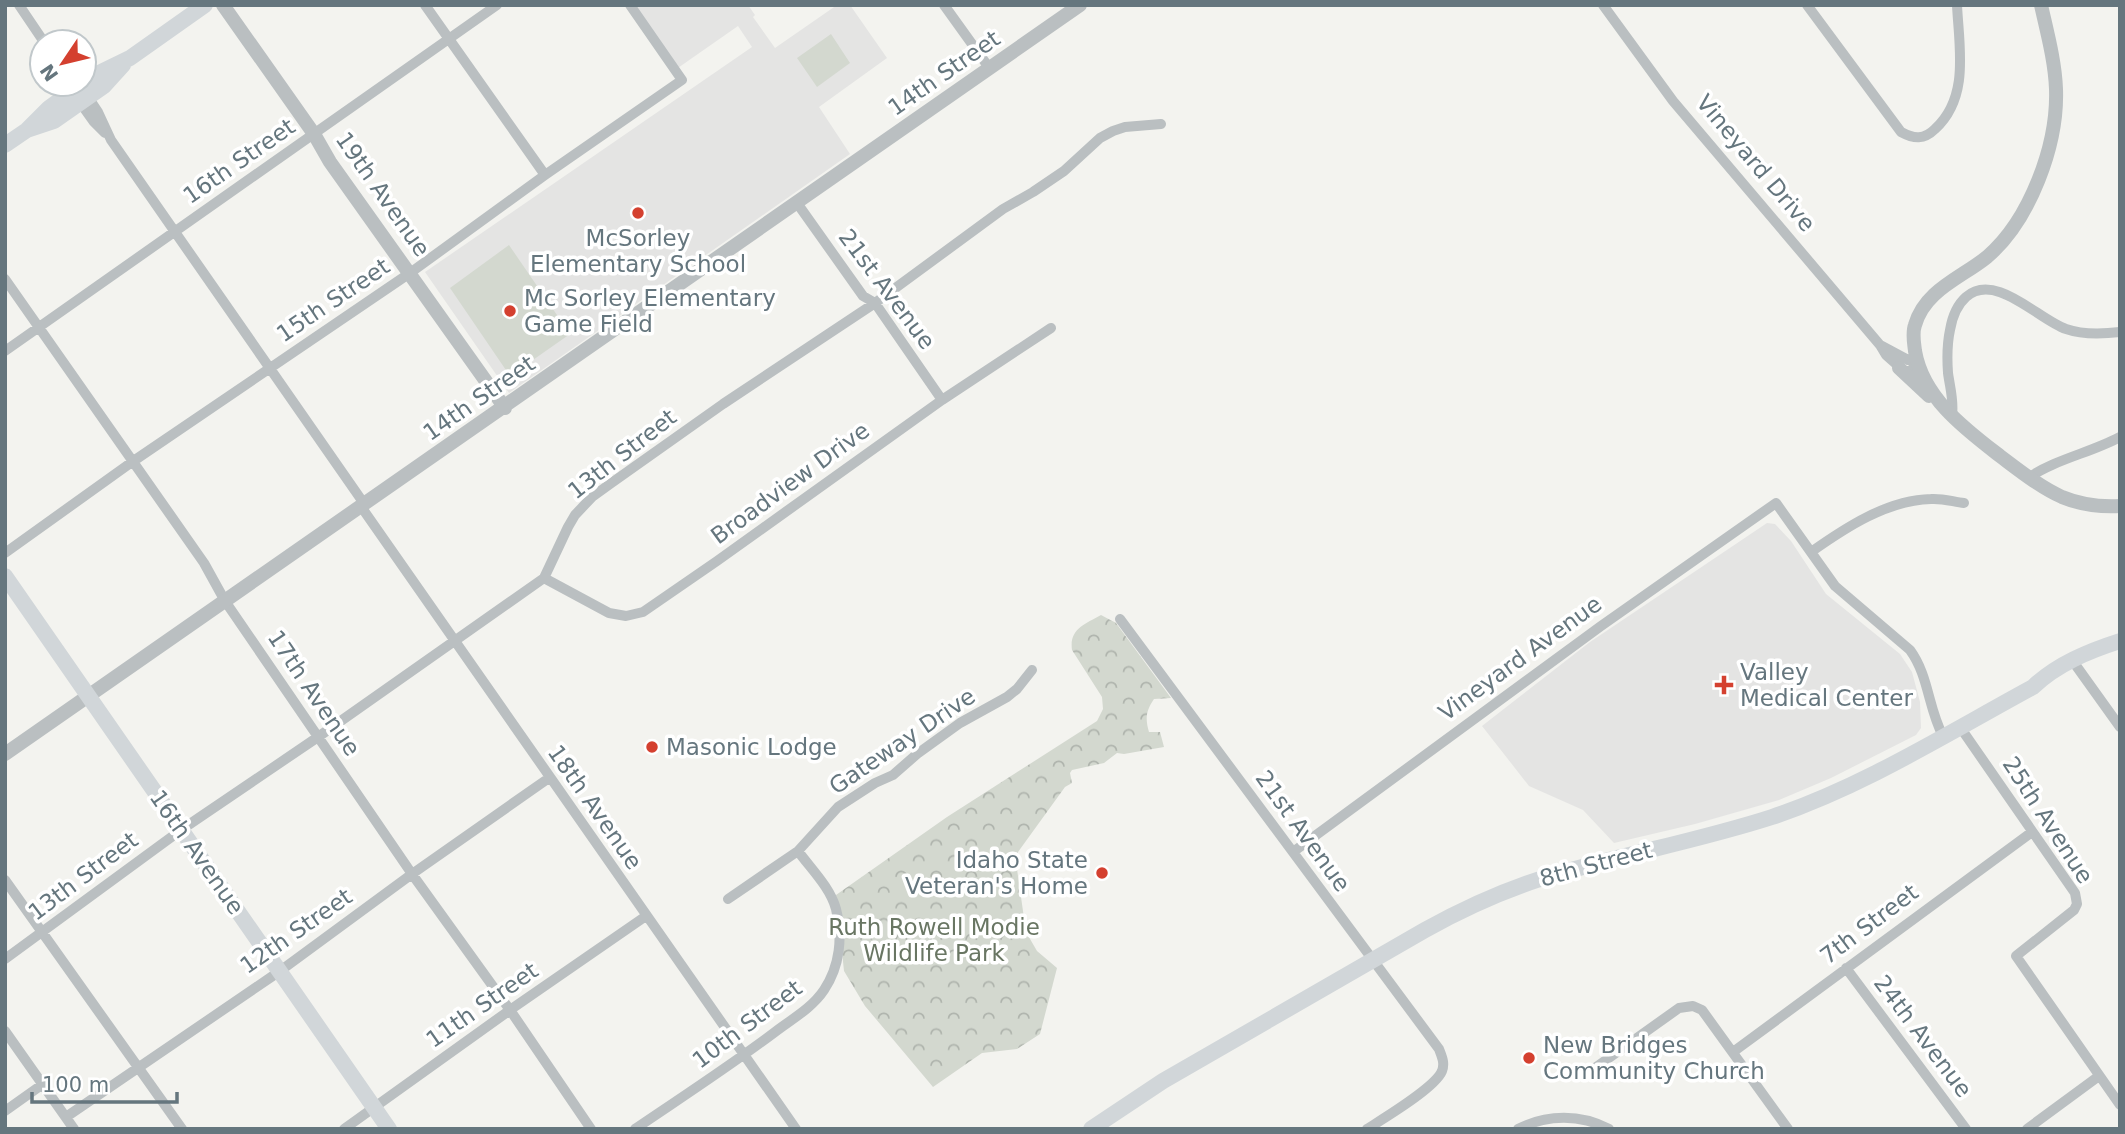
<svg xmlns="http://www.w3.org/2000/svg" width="2125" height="1134" viewBox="0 0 2125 1134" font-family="'DejaVu Sans',sans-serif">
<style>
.built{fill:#e4e4e3}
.forest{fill:url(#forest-crowns)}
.pitch{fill:#d3d8cf}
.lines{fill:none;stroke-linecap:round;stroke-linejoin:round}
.minor{stroke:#babfc1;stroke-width:10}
.tertiary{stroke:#babfc1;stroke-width:14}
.secondary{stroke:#d1d6d9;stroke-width:16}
.poi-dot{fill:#d4402f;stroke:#fff;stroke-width:2.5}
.labels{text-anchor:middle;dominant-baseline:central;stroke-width:7;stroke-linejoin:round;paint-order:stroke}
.street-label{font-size:23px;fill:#65767e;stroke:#fff}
.poi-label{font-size:23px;fill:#65767e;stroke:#fff;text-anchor:start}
.park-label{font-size:23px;fill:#697663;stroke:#fff}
</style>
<defs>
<pattern id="forest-crowns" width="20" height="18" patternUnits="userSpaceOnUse" patternTransform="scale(1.75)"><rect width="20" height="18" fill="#d3d8cf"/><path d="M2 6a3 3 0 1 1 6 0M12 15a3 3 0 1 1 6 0" fill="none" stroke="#afb4ad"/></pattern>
</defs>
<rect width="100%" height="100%" fill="#f3f3ef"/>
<!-- built -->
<path class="built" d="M630 5H748L755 15 753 17 775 48 837 5H850L887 58 819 107 850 154 509 393 425 272 752 47 738 26 675 70Z
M1767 523 1775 524 1791 541 1826 594 1900 654 1912 672 1920 702 1921 728 1916 735 1831 778 1779 800 1695 824 1614 843 1583 810 1529 786 1482 726 1590 642Z"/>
<!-- forest -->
<path class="forest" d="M1101 615 1116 623 1171 698 1154 699C1146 711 1145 718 1149 732H1160L1164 747 1124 754 1117 753 1104 763 1072 770 1070 773 1072 783 1065 787 1018 852 1016 862 1026 932 1037 951 1057 968 1040 1034 1017 1049 982 1053 933 1087 865 1006 844 971 836 895 947 817 1097 721 1103 709 1102 697 1072 650C1069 629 1085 624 1101 615Z"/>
<!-- pitch -->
<path class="pitch" d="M831 34 850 63 817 87 797 58Z
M509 245 570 334 510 376 450 288Z"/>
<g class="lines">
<!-- minor -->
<path class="minor" d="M19 5 44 42
M425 5 545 175
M944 5 990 69
M1603 5 1673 101 1880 345 1886 355 1904 371H1909L1919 365
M1807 5 1901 132C1914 139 1924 140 1935 129 1970 97 1959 47 1957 5
M67 84 94 122 105 133
M86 94 98 112 111 140 365 505
M797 203 863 296 875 303 942 400
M5 279 204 563 225 601 412 874 510 1010 591 1129
M1880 345 1908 360 1917 358
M5 351 497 5
M1952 415C1954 400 1950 388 1948 373 1947 359 1947 344 1950 330 1952 318 1957 305 1966 297 1995 271 2039 320 2066 329 2083 335 2103 334 2120 332
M2028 478C2056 459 2090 453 2120 437
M362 508 796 1129
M1811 552C1845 528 1887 500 1931 499 1942 498 1954 502 1964 503
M5 553 132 462 410 273 545 175 682 80 630 5
M544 578 609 613 626 616 643 612 717 561 942 400 1051 328
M1120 619 1439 1049C1442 1057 1445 1063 1442 1071 1435 1088 1384 1118 1367 1129
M2072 660 2120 727
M1960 727 2075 893 2077 904 2074 910 2016 956 2120 1105
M1293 852 1601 626 1776 503 1835 586 1910 650C1929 676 1928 708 1943 736
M5 880 182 1129
M728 899 798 851 838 807 875 783 893 775 917 754 960 723 1007 697 1017 689 1032 670
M5 959 181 830 318 737 544 578 568 527 575 515 592 497 610 484 723 404 875 303 1003 209 1033 192 1064 171 1100 138 1113 131 1125 127 1161 124
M1846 968 1966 1129
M5 1031 74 1129
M1733 1052 2032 832
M1585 1075 1679 1008 1693 1006 1702 1010 1788 1129
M5 1111 43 1084
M66 1117 280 971 412 874 549 778
M344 1129 510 1010 646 916
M635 1129C682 1097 730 1066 775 1032 792 1019 812 1008 824 990 840 966 843 937 836 909 830 887 811 869 798 851
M1518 1129C1547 1114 1581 1114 1609 1129
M2027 1129 2099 1076"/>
<!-- tertiary -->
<path class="tertiary" d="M223 5 314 134 330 162 505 408
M2041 5C2047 32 2055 61 2056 89 2058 145 2030 220 1987 257 1961 278 1925 290 1915 325 1912 333 1914 342 1915 351 1923 398 1965 429 2000 456 2020 471 2040 487 2062 497 2081 505 2100 507 2120 506
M1899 368 1929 396
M5 754 1080 5"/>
<!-- secondary -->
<path class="secondary" d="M84 82 95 75 130 58 205 5
M27 130 54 121 104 86 123 65
M5 145 27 130 49 108 82 84
M5 576 389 1129
M1091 1129 1163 1081 1425 930C1461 910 1498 893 1537 880 1614 856 1695 842 1772 817 1864 786 1948 733 2033 687 2057 664 2089 651 2120 641"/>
</g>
<!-- markers -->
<g class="poi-dot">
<circle cx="638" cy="213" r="7"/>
<circle cx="510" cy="311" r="7"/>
<path d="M1720.5 674.5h7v7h7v7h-7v7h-7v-7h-7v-7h7z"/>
<circle cx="652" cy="747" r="7"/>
<circle cx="1102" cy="873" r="7"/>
<circle cx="1529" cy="1058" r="7"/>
</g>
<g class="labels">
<!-- street labels -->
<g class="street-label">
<text transform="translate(944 73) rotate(-35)">14th Street</text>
<text transform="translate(239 161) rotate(-35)">16th Street</text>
<text transform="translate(1756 163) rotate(50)">Vineyard Drive</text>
<text transform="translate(383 194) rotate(55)">19th Avenue</text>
<text transform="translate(887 289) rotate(53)">21st Avenue</text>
<text transform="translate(333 300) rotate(-34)">15th Street</text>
<text transform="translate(479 398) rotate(-35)">14th Street</text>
<text transform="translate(622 454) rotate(-38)">13th Street</text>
<text transform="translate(790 483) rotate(-36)">Broadview Drive</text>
<text transform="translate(1520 658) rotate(-36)">Vineyard Avenue</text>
<text transform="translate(314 693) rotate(56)">17th Avenue</text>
<text transform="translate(902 741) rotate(-34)">Gateway Drive</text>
<text transform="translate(595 807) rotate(55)">18th Avenue</text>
<text transform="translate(2048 820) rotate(57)">25th Avenue</text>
<text transform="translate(1303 831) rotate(54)">21st Avenue</text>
<text transform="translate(197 852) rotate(55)">16th Avenue</text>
<text transform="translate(1596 864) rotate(-15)">8th Street</text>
<text transform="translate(83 876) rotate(-37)">13th Street</text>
<text transform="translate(1869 924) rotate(-37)">7th Street</text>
<text transform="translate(296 931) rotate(-35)">12th Street</text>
<text transform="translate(482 1005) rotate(-35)">11th Street</text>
<text transform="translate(747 1024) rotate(-37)">10th Street</text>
<text transform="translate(1923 1036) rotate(53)">24th Avenue</text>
</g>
<!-- poi labels -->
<g class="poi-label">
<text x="638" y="238" text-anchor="middle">McSorley<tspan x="638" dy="26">Elementary School</tspan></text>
<text x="524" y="298">Mc Sorley Elementary<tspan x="524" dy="26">Game Field</tspan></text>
<text x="1740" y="672">Valley<tspan x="1740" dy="26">Medical Center</tspan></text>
<text x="666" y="747">Masonic Lodge</text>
<text x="1088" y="860" text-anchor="end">Idaho State<tspan x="1088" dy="26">Veteran's Home</tspan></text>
<text x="1543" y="1045">New Bridges<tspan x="1543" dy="26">Community Church</tspan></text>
</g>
<!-- park labels -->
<g class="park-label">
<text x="934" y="927">Ruth Rowell Modie<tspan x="934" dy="26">Wildlife Park</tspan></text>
</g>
</g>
<!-- border -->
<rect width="2125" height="1134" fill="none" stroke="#65767e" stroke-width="14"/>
<!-- north arrow -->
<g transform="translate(63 63) rotate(235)"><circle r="33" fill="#ffffff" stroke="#c1c8cb" stroke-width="2"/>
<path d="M0-5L12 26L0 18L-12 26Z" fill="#d4402f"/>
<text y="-10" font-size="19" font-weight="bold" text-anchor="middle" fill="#65767e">N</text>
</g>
<!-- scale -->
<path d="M32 1092v10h145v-10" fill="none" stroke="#65767e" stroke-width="3.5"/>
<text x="42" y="1092" font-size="21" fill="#65767e" stroke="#ffffff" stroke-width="5" paint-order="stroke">100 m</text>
</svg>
